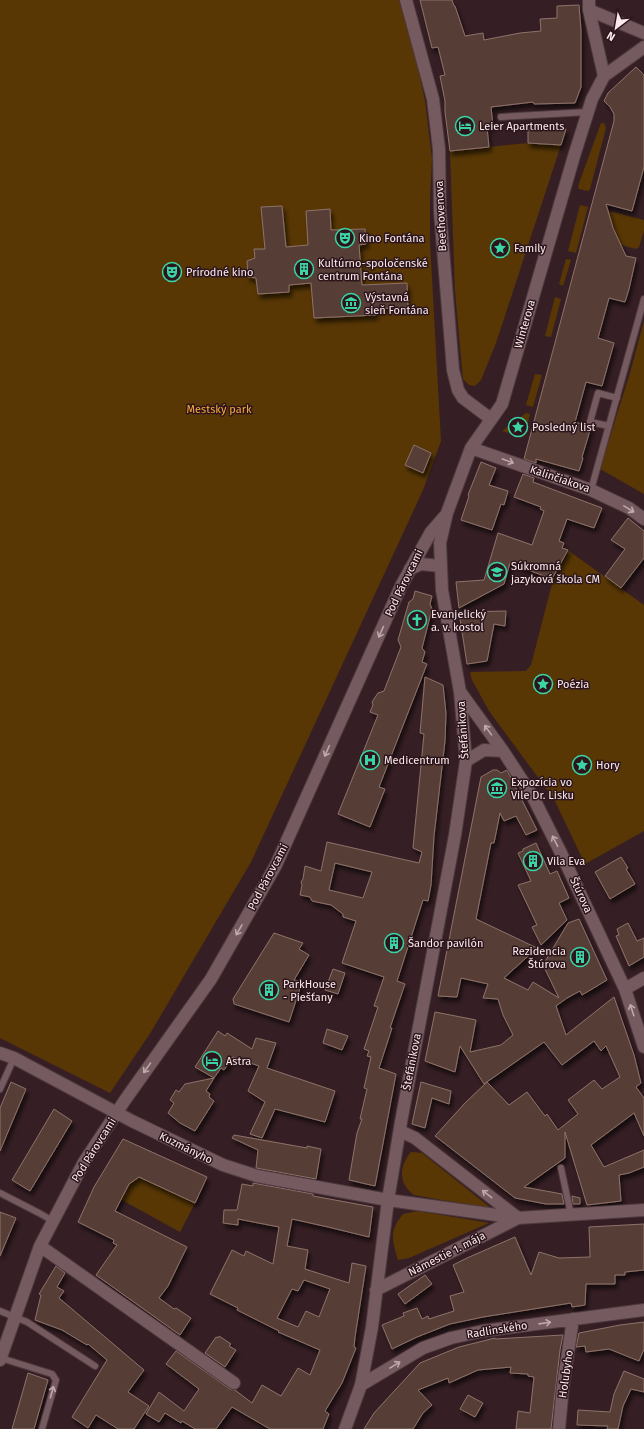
<svg xmlns="http://www.w3.org/2000/svg" width="644" height="1429" viewBox="0 0 644 1429" font-family="'Fira Sans',sans-serif">
<style>
.green{fill:#583704}
.building{fill:#563e36;stroke:#8e726a;fill-rule:evenodd;filter:url(#shadow)}
.lines{fill:none;stroke-linecap:round;stroke-linejoin:round}
.lane-casing{stroke:#4e3a3f;stroke-width:8}
.street-casing{stroke:#4e3a3f;stroke-width:14}
.lane{stroke:#755a5f;stroke-width:6}
.street{stroke:#755a5f;stroke-width:12}
.oneway{stroke:#bfa9ad}
.labels{text-anchor:middle;dominant-baseline:central;stroke-width:3;stroke-linejoin:round;paint-order:stroke}
.poi-label{font-size:11px;fill:#fbeaed;stroke:#2c161b;text-anchor:start}
.street-label{font-size:11px;fill:#fbeaed;stroke:#2c161b}
.park-label{font-size:11px;fill:#fbaa3b;stroke:#2c161b}
</style>
<defs>
<filter id="shadow"><feDropShadow dx="2.5" dy="4.5" stdDeviation="2" flood-color="#0009"/></filter>
</defs>
<rect width="100%" height="100%" fill="#361f24"/>
<!-- green -->
<path class="green" d="M0 0H401L410 31 425 101 432 159 430 199V242L441 441 423 490 251 862 151 1032 110 1093 0 1038Z
M601 123H604L606 128 590 189 588 191 579 189 578 186Z
M528 143 561 145 496 343 481 380 475 386 469 385 463 379 455 291 450 151Z
M580 205 588 207 576 253 568 251Z
M605 210 644 220V231L639 247 636 249 621 245 612 224Z
M566 259 571 260 563 286 559 284Z
M555 297 561 299 551 337 545 336Z
M644 321V494L600 469 630 373Z
M535 374 542 375 533 407 526 405Z
M526 413 530 414 524 437 502 431Z
M569 551 644 605V831L585 864 554 799 489 711 472 680 470 672 526 671 531 665 553 580Z
M411 1152 422 1153 492 1209 414 1195C398 1184 399 1166 411 1152Z
M135 1175 163 1188H170L172 1193H176L195 1203 180 1232 120 1199 129 1185 122 1181 124 1177 133 1181 136 1179Z
M418 1211 489 1223 409 1258 398 1260C392 1240 389 1231 403 1214Z"/>
<!-- building -->
<path class="building" d="M420 0H452L454 6H455L465 36 483 33 484 40 520 33 541 31 540 19 557 18V6L579 5 581 30V87L575 103 534 104 533 102 491 107 493 126 487 127 489 147 450 151 445 112V101L440 76 445 75 438 47 432 48Z
M636 67 644 75V167L632 211 606 204 613 228 626 256 636 258 629 289 625 302 609 298 598 338 614 343 602 386 586 382 575 422 591 427 582 457 583 458 579 471 536 459V463L524 459 614 121V114L610 107 604 101 608 93Z
M533 127 566 129 561 145 528 143V130Z
M282 206 286 247 308 245 306 211 330 209 331 230 365 229 366 244 359 245 362 285 407 283 408 307 375 309 376 315 314 318 311 283 289 285V292L258 294 256 278 248 277 247 261 255 258 254 249H265L261 207Z
M414 445 431 453 423 473 405 465Z
M481 462 496 468 489 485 508 491 504 505 501 504 492 530 461 520 469 496 468 495Z
M523 474 534 478 533 482 602 508 594 528 567 519 559 541 564 543 562 548 568 550 552 579 510 563 504 584 459 608 456 582 484 580 498 533 532 545 544 511 540 509 541 507 514 497Z
M628 518 644 531V558L621 588 605 576 625 549 611 540Z
M415 591 432 596 430 604 432 609 422 648 425 652 422 662 427 664 379 787 385 789 370 827 338 814 378 715 370 712 373 705 372 702 378 693 384 691 401 647 398 640 409 602 413 599Z
M506 611 505 626 494 624 487 661 467 664 459 612Z
M425 677 443 685 446 713 445 741 434 836 431 885 428 901 423 900 397 981 405 984 390 1028H392L379 1068 396 1074 375 1186 349 1180 357 1133 362 1119H360L367 1089 364 1088 371 1057 367 1056 369 1051 364 1049 378 1007 374 1006 384 977 342 963 356 921 343 917V914L331 905 312 901 310 897 300 895 302 885 301 882 303 879 305 866 321 871 327 842 419 863 422 852 413 848 424 734 420 733ZM335 863 372 872 363 898 329 890Z
M493 770H497L501 773 507 770 537 830 526 835 516 816 504 821 500 813 494 843H491L476 919 537 948 504 978 528 990 533 982 559 998 543 965 568 923 579 919 607 980 582 995 580 991 567 998 556 1006 566 1035 614 997 634 1055 641 1083 636 1087 644 1098V1136L634 1113 591 1145 604 1167 644 1150V1167L629 1173 619 1175 621 1201 587 1205 565 1132V1158L524 1187 562 1194 564 1204H546L515 1198 435 1136 465 1103 487 1082 509 1105 527 1092 545 1116 547 1114 558 1130 578 1114 568 1100 594 1080 602 1089 620 1077 606 1046 601 1051 594 1041 562 1065 544 1042 484 1084 460 1046 455 1072 425 1061 435 1012 476 1020 470 1052 501 1045 513 1035 503 1015 498 999 483 998 488 984 461 978 457 997 438 996 481 777Z
M536 843 550 874 557 871 569 898 559 903 567 920 541 945 532 927 537 925 518 885 531 881 518 853 523 851V849Z
M621 857 628 868 626 869 635 884 610 899 595 872Z
M628 923 637 941 644 938V957L629 966 616 936 619 935 617 929Z
M274 933 303 943 299 949 309 955 294 980 302 982 289 1022 234 1004 233 999Z
M333 969 345 973 338 994 325 990Z
M327 1029 348 1036 342 1050 323 1043Z
M218 1031 225 1036 227 1033 252 1049 256 1038 276 1043 267 1068 335 1091 325 1122 275 1109 262 1138 250 1134 265 1102 248 1091 259 1066 233 1057 224 1070 221 1068 214 1078 195 1067Z
M214 1078 206 1091 210 1094 209 1097 214 1101 195 1131 180 1123 168 1113 174 1103 170 1100 176 1090 179 1092 185 1084Z
M11 1082 26 1089 0 1151V1108Z
M421 1082 451 1091 449 1104 432 1098 425 1128 412 1124Z
M54 1109 72 1121 30 1191 12 1180Z
M234 1135 307 1148V1146L321 1149 316 1179 256 1168 258 1150 232 1138Z
M123 1139 207 1177 195 1203 139 1177 129 1184 115 1211 187 1247 168 1286 159 1298 174 1309 176 1308 191 1318 180 1335 96 1275 117 1245 113 1243 114 1240 78 1222 94 1187Z
M253 1183 313 1194V1196L373 1207 369 1237 328 1227 292 1219 287 1246 308 1250 305 1269 349 1283 352 1263 366 1266 355 1337 354 1347 356 1348 342 1383 325 1411 329 1414 323 1429H270L232 1407 216 1429H195L182 1421 181 1423 165 1413 159 1422 146 1414 159 1392 184 1411 199 1389 166 1364 176 1351 230 1389 235 1390 252 1403 262 1385 281 1396 298 1368 310 1375 320 1350 278 1332 279 1331 237 1310 238 1308 210 1294 232 1250 244 1256 246 1251 273 1264 279 1227 238 1219V1225L223 1223 224 1210H237L242 1184 253 1186ZM304 1280 330 1289 319 1317 306 1311 298 1327 277 1318 292 1289 298 1291Z
M572 1196 580 1198V1204H573Z
M0 1212 16 1218 0 1256Z
M644 1224V1270L625 1272V1275H615V1284H586L585 1305 572 1307 571 1303 483 1317 450 1324 417 1337 392 1349 382 1325 404 1316 403 1313 417 1308 422 1319 428 1316 429 1319 454 1311 450 1296 464 1292 453 1265 467 1258 515 1237 531 1275 539 1252 559 1258 590 1257 589 1227Z
M56 1266 65 1273 57 1287 64 1291 59 1298 144 1370 128 1392 149 1406 134 1429H118L96 1415 88 1428 72 1417 107 1360 88 1344 87 1345 62 1330 35 1320 41 1295 39 1294Z
M425 1275 432 1284 405 1304 398 1294Z
M644 1322V1349L639 1361 609 1349 586 1352 585 1346 576 1347 579 1333 620 1325Z
M563 1335 560 1350 551 1429H516L518 1411 530 1413 534 1377 528 1376V1374L510 1373 511 1367 478 1370 449 1383 448 1378 418 1390 432 1405 423 1413 413 1429H364L374 1413 420 1363 459 1347 495 1338V1339Z
M219 1336 231 1344 229 1346 236 1350 225 1367 205 1353 216 1337 218 1338Z
M624 1371 644 1379V1392L631 1389 623 1406 618 1429H607L608 1426 577 1425 578 1410 610 1412 614 1394Z
M28 1373 48 1380 34 1429H12Z
M468 1395 483 1403 475 1417 460 1409Z"/>
<g class="lines">
<!-- lane casing -->
<g class="lane-casing">
<path id="lane" d="M501 117 588 112
M609 426 590 422 598 393 617 398
M591 490 644 299
M0 1089 14 1058
M561 1168 571 1215
M0 1193 39 1213 53 1221
M0 1311 27 1322 95 1366
M1 1358 52 1374 56 1380 42 1429"/>
</g>
<!-- street casing -->
<g class="street-casing">
<path id="street" d="M406 0 433 99 439 149 440 212 453 370 458 390 463 398 491 419
M589 0V10L604 76
M589 10 644 33
M471 448 591 490 629 508 644 519
M410 569 421 564 440 566
M461 693 503 751 533 797 561 853 625 989 644 1047
M466 761 484 750 503 751
M625 989 644 978
M0 1053 14 1058 132 1121 223 1165 257 1176 388 1200 518 1218 644 1210
M40 1246 234 1383
M376 1290 518 1218 415 1138 400 1131
M0 1360 40 1246 72 1185 84 1162 125 1100 211 979 276 865 401 586 431 532 445 516
M361 1385 423 1348 451 1338 483 1331 644 1310
M345 1429 361 1385 372 1327 388 1200 401 1122 455 835 466 761 460 692 442 590 440 543 447 513 471 448 502 404 574 156 592 99 604 76 644 47
M559 1429 563 1386 573 1319"/>
</g>
<!-- lane -->
<use href="#lane" class="lane"/>
<!-- street -->
<use href="#street" class="street"/>
</g>
<!-- one-way arrows -->
<defs><path id="oneway-shaft" d="M-6 0H5M1.5-3L5.5 0L1.5 3" fill="none" stroke-width="1.6" stroke-linecap="round" stroke-linejoin="round"/></defs>
<g class="oneway">
<use href="#oneway-shaft" transform="translate(508 461) rotate(20)"/>
<use href="#oneway-shaft" transform="translate(629 509) rotate(31)"/>
<use href="#oneway-shaft" transform="translate(381 632) rotate(114)"/>
<use href="#oneway-shaft" transform="translate(488 730) rotate(-126)"/>
<use href="#oneway-shaft" transform="translate(327 751) rotate(114)"/>
<use href="#oneway-shaft" transform="translate(555 841) rotate(-117)"/>
<use href="#oneway-shaft" transform="translate(239 930) rotate(120)"/>
<use href="#oneway-shaft" transform="translate(632 1010) rotate(-108)"/>
<use href="#oneway-shaft" transform="translate(147 1068) rotate(126)"/>
<use href="#oneway-shaft" transform="translate(487 1194) rotate(-142)"/>
<use href="#oneway-shaft" transform="translate(545 1323) rotate(-8)"/>
<use href="#oneway-shaft" transform="translate(395 1365) rotate(-31)"/>
<use href="#oneway-shaft" transform="translate(52 1392) rotate(-74)"/>
</g>
<!-- icons -->
<defs>
<g id="hotel-ring" transform="scale(1)"><circle r="9.5" fill="#2c161b" stroke="#3ad4a5" stroke-width="1.5"/><path d="M-6-4.5h1.5V1H6V5H4.5V3h-9V5H-6ZM-4 0a1.8 1.8 0 1 1 3.6 0ZM.5 0V-2.5h3Q6-2.5 6 0Z" fill="#3ad4a5"/></g>
<g id="theatre-ring" transform="scale(1)"><circle r="9.5" fill="#2c161b" stroke="#3ad4a5" stroke-width="1.5"/><path d="M-5-5.5Q0-4 5-5.5V0Q5 5 0 6Q-5 5-5 0ZM-3.3-2.5H-1v1.5H-3.3ZM1-2.5H3.3v1.5H1ZM-2.8 1Q0 5.5 2.8 1Z" fill="#3ad4a5"/></g>
<g id="sight-ring" transform="scale(1)"><circle r="9.5" fill="#2c161b" stroke="#3ad4a5" stroke-width="1.5"/><path d="M0-6L1.8-2.2L6-1.7L2.9 1.2L3.7 5.4L0 3.3L-3.7 5.4L-2.9 1.2L-6-1.7L-1.8-2.2Z" fill="#3ad4a5"/></g>
<g id="building-ring" transform="scale(1)"><circle r="9.5" fill="#2c161b" stroke="#3ad4a5" stroke-width="1.5"/><path d="M-4-6H4V6H1V3H-1V6H-4ZM-2.5-4.3h1.7v1.8h-1.7ZM.8-4.3h1.7v1.8H.8ZM-2.5-1h1.7V.8h-1.7ZM.8-1h1.7V.8H.8Z" fill="#3ad4a5"/></g>
<g id="museum-ring" transform="scale(1)"><circle r="9.5" fill="#2c161b" stroke="#3ad4a5" stroke-width="1.5"/><path d="M0-6L6-3V-2H-6V-3ZM-5-1h2V3h-2ZM-1-1h2V3h-2ZM3-1h2V3H3ZM-6 4H6V6H-6Z" fill="#3ad4a5"/></g>
<g id="school-ring" transform="scale(1)"><circle r="9.5" fill="#2c161b" stroke="#3ad4a5" stroke-width="1.5"/><path d="M0-5L7-2L0 1L-7-2ZM-4 1L0 2.5L4 1V4Q0 6-4 4Z" fill="#3ad4a5"/></g>
<g id="church-ring" transform="scale(1)"><circle r="9.5" fill="#2c161b" stroke="#3ad4a5" stroke-width="1.5"/><path d="M-1.2-6h2.4v3.5h3.3v2.4h-3.3V6h-2.4V-.1h-3.3v-2.4h3.3Z" fill="#3ad4a5"/></g>
<g id="hospital-ring" transform="scale(1)"><circle r="9.5" fill="#2c161b" stroke="#3ad4a5" stroke-width="1.5"/><path d="M-5-5h3v3.5h4V-5h3V5h-3V1.5h-4V5h-3Z" fill="#3ad4a5"/></g>
</defs>
<g fill-rule="evenodd">
<use href="#hotel-ring" x="465" y="126"/>
<use href="#theatre-ring" x="345" y="238"/>
<use href="#sight-ring" x="500" y="248"/>
<use href="#building-ring" x="304" y="269"/>
<use href="#theatre-ring" x="172" y="272"/>
<use href="#museum-ring" x="351" y="303"/>
<use href="#sight-ring" x="518" y="427"/>
<use href="#school-ring" x="497" y="572"/>
<use href="#church-ring" x="417" y="620"/>
<use href="#sight-ring" x="543" y="684"/>
<use href="#hospital-ring" x="370" y="760"/>
<use href="#sight-ring" x="582" y="765"/>
<use href="#museum-ring" x="497" y="788"/>
<use href="#building-ring" x="533" y="861"/>
<use href="#building-ring" x="394" y="943"/>
<use href="#building-ring" x="580" y="957"/>
<use href="#building-ring" x="269" y="990"/>
<use href="#hotel-ring" x="212" y="1061"/>
</g>
<g class="labels">
<!-- poi labels -->
<g class="poi-label">
<text x="479" y="126">Leier Apartments</text>
<text x="359" y="238">Kino Fontána</text>
<text x="514" y="248">Family</text>
<text x="318" y="263">Kultúrno-spoločenské<tspan x="318" dy="13">centrum Fontána</tspan></text>
<text x="186" y="272">Prírodné kino</text>
<text x="365" y="297">Výstavná<tspan x="365" dy="13">sieň Fontána</tspan></text>
<text x="532" y="427">Posledný list</text>
<text x="511" y="566">Súkromná<tspan x="511" dy="13">jazyková škola CM</tspan></text>
<text x="431" y="614">Evanjelický<tspan x="431" dy="13">a. v. kostol</tspan></text>
<text x="557" y="684">Poézia</text>
<text x="384" y="760">Medicentrum</text>
<text x="596" y="765">Hory</text>
<text x="511" y="782">Expozícia vo<tspan x="511" dy="13">Vile Dr. Lisku</tspan></text>
<text x="547" y="861">Vila Eva</text>
<text x="408" y="943">Šandor pavilón</text>
<text x="566" y="951" text-anchor="end">Rezidencia<tspan x="566" dy="13">Štúrova</tspan></text>
<text x="283" y="984">ParkHouse<tspan x="283" dy="13">- Piešťany</tspan></text>
<text x="226" y="1061">Astra</text>
</g>
<!-- street labels -->
<g class="street-label">
<text transform="translate(441 216) rotate(-93)">Beethovenova</text>
<text transform="translate(525 324) rotate(-74)">Winterova</text>
<text transform="translate(560 479) rotate(19)">Kalinčiakova</text>
<text transform="translate(404 583) rotate(-64)">Pod Párovcami</text>
<text transform="translate(463 730) rotate(-94)">Štefánikova</text>
<text transform="translate(268 877) rotate(-62)">Pod Párovcami</text>
<text transform="translate(581 895) rotate(65)">Štúrova</text>
<text transform="translate(412 1062) rotate(-79)">Štefánikova</text>
<text transform="translate(186 1148) rotate(26)">Kuzmányho</text>
<text transform="translate(94 1150) rotate(-58)">Pod Párovcami</text>
<text transform="translate(447 1254) rotate(-27)">Námestie 1. mája</text>
<text transform="translate(497 1330) rotate(-9)">Radlinského</text>
<text transform="translate(566 1374) rotate(-82)">Holubyho</text>
</g>
<!-- park labels -->
<g class="park-label">
<text x="219" y="409">Mestský park</text>
</g>
</g>
<!-- north arrow -->
<g transform="translate(616 28) rotate(211)" stroke="#2c161b" stroke-width="3" paint-order="stroke">
<path d="M0-3L7 15L0 10L-7 15Z" fill="#fbeaed"/>
<text y="-6" font-size="11" font-weight="bold" text-anchor="middle" fill="#fbeaed">N</text>
</g>
</svg>
